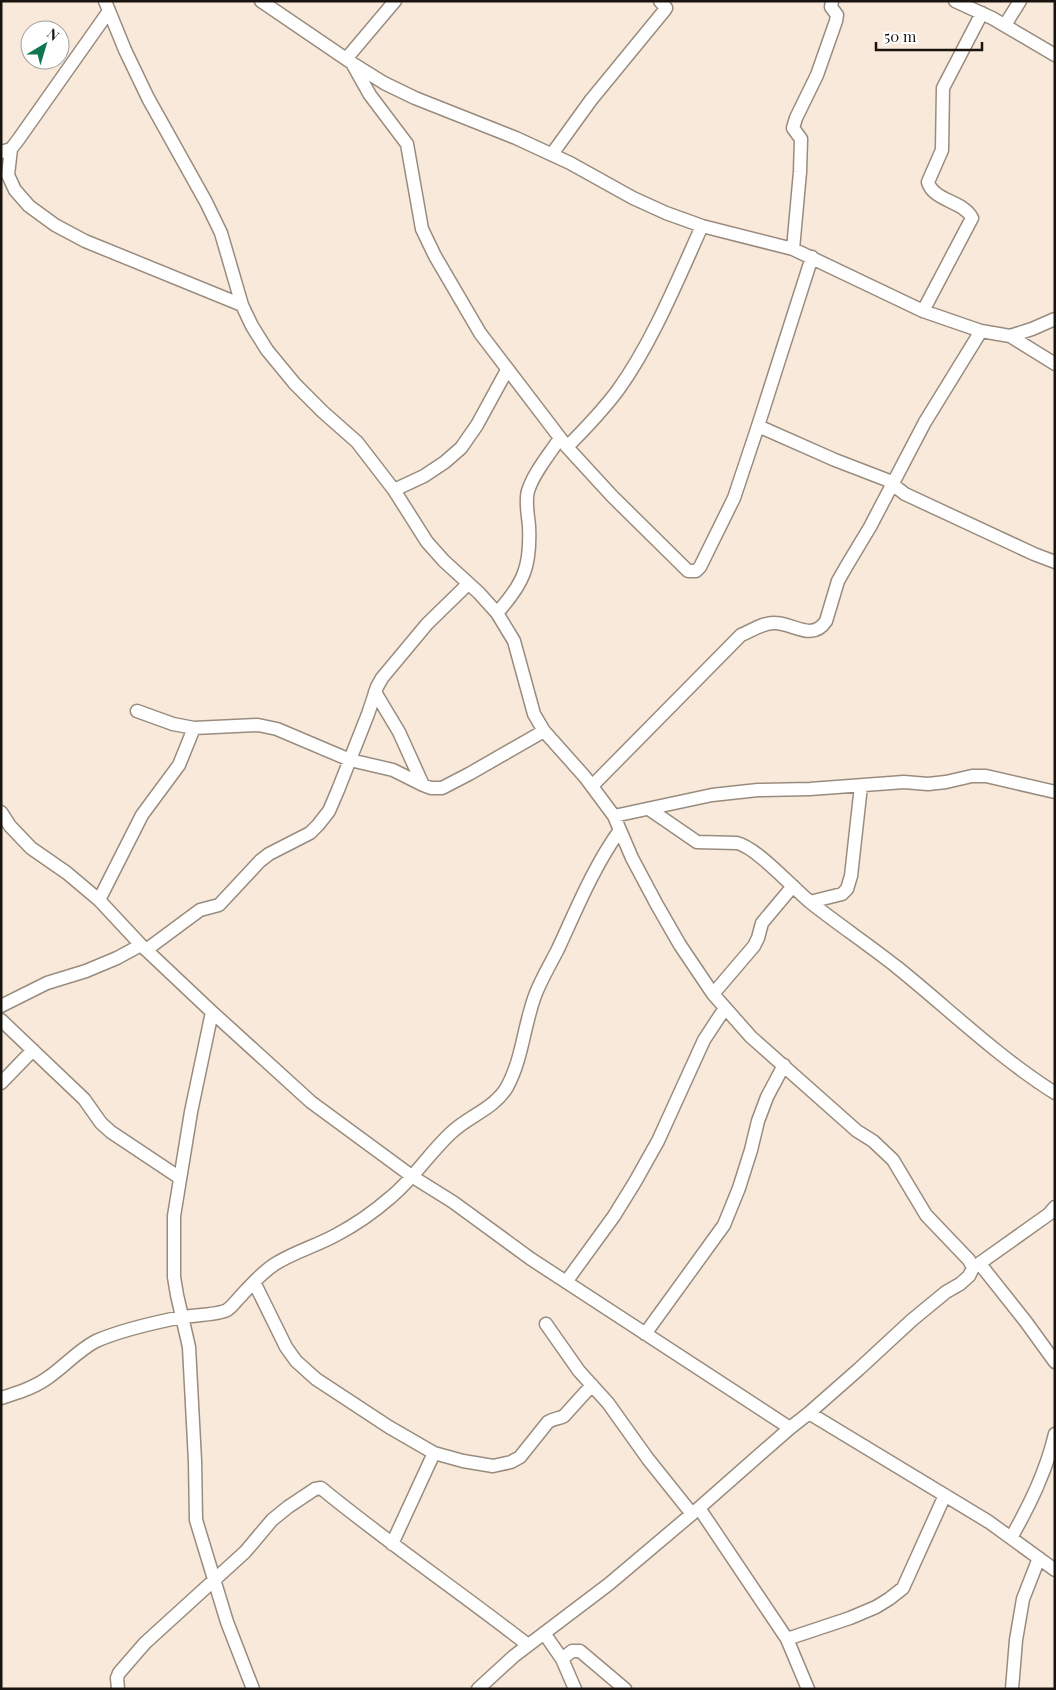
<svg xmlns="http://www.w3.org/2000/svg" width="1056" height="1690" viewBox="0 0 1056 1690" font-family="'Playfair Display',serif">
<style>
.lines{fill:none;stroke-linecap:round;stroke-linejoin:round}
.minor-casing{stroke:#998c7e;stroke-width:15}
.minor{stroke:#fff;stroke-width:12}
</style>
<rect width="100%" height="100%" fill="#f8e9da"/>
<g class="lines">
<!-- minor casing -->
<g class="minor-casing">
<path id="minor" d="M105 1 125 50 148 98 206 202 221 233 242 305 252 326 267 350 295 384 323 412 357 442 394 490 427 542 444 561 479 593 497 613 514 641 534 714 544 731 585 777 614 816 632 858 657 905 680 945 713 994 751 1037 857 1131 873 1141 893 1160 926 1215 969 1260 973 1268
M261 1 352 63 384 83 415 98 516 138 570 163 633 198 666 213 702 226 793 249 923 311 981 331 1010 336 1055 364
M955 1 992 18 1055 55
M1005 25 1020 1
M346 59 395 1
M352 63 370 95 407 144 422 229 435 256 480 333 567 447 612 496 688 571H696L700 567 734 498 758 426 812 257
M11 149 8 175 15 190 29 206 55 225 85 241 242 305
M1 152 11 149 18 140 109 11
M552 154 591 100 664 11 666 8 660 1
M793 249 800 172 801 139 793 128 796 118 817 75 836 21 837 15 831 7 832 1
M923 311 972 218C964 201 933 201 928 182L942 150 943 88 982 13
M1010 336 1032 329 1055 319
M758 426 835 460 887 480 905 494 1034 554 1055 562
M567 447C585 429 603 410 618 390 652 343 678 279 702 226
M394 490 424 476 445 462 461 448 477 425 507 370
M497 613C524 583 531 566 529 526 528 515 525 501 528 491 534 472 549 455 560 438
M375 692 399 732 423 785
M137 711 173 724 194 728 258 725 277 729 350 760 393 770 423 785 431 788H442L469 774 544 731
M592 786 741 635C751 631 764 622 775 623 793 623 812 642 826 621L838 581 846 567 870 527 925 422 981 331
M649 809 697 842 737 843C756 847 793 888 810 902 839 925 869 945 898 968 950 1010 998 1057 1055 1093
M1 812 10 826 31 848 67 873 99 900 141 945 212 1012 311 1102 413 1177 453 1202 531 1259 790 1428
M614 816 712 795 758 790 810 789 904 782 928 784 946 782 972 776H986L1055 792
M99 900 142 815 179 765 194 728
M810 902 842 894 847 889 851 876 861 786
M146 950 200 910 219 905 260 861 269 854 310 833 318 825 329 811 338 790 368 714 377 687 382 678 427 624 468 584
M713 994 754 946 758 938 762 923 793 886
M1 1006 47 983 86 971 117 958 141 945
M212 1012 191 1112 174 1216V1277L177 1295 189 1347 195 1461 196 1520 227 1622 253 1689
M1 1020 84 1099 101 1123 111 1132 180 1178
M1 1083 33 1050
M980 1264 1026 1322 1055 1362
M254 1282 286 1347 296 1361 316 1379 389 1427 434 1453 463 1461 493 1466 511 1462 520 1457 548 1422C554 1418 559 1419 564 1416L592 1385
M566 1282 614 1216 635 1182 658 1141 704 1040 725 1008
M546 1324 579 1371 608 1403 648 1459 692 1514
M645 1334 724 1225 739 1188 751 1150 758 1121 767 1097 784 1065
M1 1398C17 1393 33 1388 46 1379 64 1367 77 1351 96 1341 119 1331 157 1322 182 1317 193 1315 218 1315 227 1310 232 1307 235 1302 239 1298 250 1286 261 1273 275 1264 294 1252 316 1246 336 1235 355 1225 375 1211 391 1197 414 1178 430 1152 452 1132 469 1116 495 1108 507 1087 523 1058 524 1023 536 993 542 978 551 963 558 949 577 908 594 866 620 830
M809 1413 989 1522 1055 1570
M699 1508 787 1639 808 1689
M1011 1538C1030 1504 1046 1472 1055 1434
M392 1544 434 1453
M544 1633 562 1659 575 1689
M787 1639 850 1618 876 1607 889 1599 903 1588 945 1495
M562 1659 572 1651H580L625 1689
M118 1689 117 1678 119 1673 145 1643 245 1552 272 1520 288 1507 315 1489 321 1488C388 1543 460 1592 528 1645
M478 1689 514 1656 609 1584 699 1508 790 1428 809 1413 859 1369 912 1320 946 1292 960 1284 969 1276 973 1268 1049 1214 1055 1207
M1012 1689 1016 1640 1023 1599 1039 1558"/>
</g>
<!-- minor -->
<use href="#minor" class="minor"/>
</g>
<!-- border -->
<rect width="1056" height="1690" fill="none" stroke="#19140f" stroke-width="5"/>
<!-- north arrow -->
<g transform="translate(45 45) rotate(38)"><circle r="24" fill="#ffffff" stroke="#a3a19f"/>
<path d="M0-4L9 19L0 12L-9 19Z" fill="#10764e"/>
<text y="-8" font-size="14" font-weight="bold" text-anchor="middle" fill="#19140f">N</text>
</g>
<!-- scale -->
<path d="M876 42v8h106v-8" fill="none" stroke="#19140f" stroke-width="2.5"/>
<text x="884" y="42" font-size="15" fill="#19140f" stroke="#ffffff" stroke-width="4" paint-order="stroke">50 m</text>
</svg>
